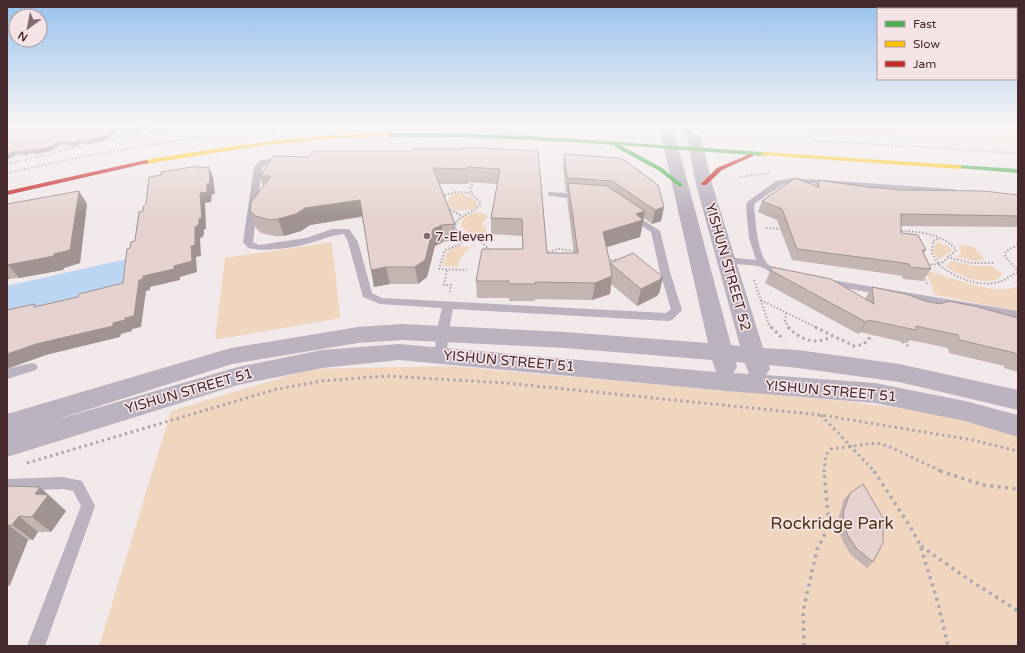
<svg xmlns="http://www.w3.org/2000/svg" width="1025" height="653" viewBox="0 0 1025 653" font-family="'Varela Round',sans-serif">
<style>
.green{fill:#f0d6bf}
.water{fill:#bcd5f2}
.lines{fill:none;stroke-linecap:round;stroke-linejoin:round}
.path-far2{stroke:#afa7ae;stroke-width:2;stroke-dasharray:1.5 2;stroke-linecap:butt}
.path-far1{stroke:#afa7ae;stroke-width:3;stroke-dasharray:2.5 3.5;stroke-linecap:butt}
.path{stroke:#afa7ae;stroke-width:3.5;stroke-dasharray:3 4.5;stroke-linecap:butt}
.lane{fill:#bab2be;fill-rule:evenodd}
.street{fill:#bab2be;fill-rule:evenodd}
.fast{fill:#4caf50;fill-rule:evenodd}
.slow{fill:#ffc107;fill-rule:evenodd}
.jam{fill:#c62828;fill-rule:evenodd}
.wall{fill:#c5b5b2}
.shaded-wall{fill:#a09391}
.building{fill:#e5d2cf;stroke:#a09391}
.poi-dot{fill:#826c6f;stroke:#f4e4e6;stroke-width:1.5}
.labels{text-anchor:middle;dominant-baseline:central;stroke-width:3.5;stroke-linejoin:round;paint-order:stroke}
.poi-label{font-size:14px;fill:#46292d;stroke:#f4e4e6;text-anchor:start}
.street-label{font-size:14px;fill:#46292d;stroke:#f4e4e6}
.near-park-label{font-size:17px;fill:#4e3413;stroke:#f4e4e6}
</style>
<rect width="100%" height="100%" fill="#f0e8e9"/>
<!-- green -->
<path class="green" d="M708 125H1018V142Z
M457 193 472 197 477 202C477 205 478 207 475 208 473 210 471 209 468 209 460 211 449 213 448 201L452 195Z
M475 212 483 213 488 216 482 224 487 229 485 234C476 237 465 233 461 225L463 218Z
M332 242 340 318 215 340 225 258Z
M937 242 949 246 952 251 938 260C933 254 933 248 937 242Z
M959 244 974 247 985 260 974 261 956 257 961 254Z
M460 246 470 247 459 260 458 267 442 266C446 254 447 248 460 246Z
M952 261 974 266H991L1003 274C1000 276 998 279 995 280 980 284 957 276 946 266Z
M926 271C947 275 1000 299 1018 285V311L935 295Z
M449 366 843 401 931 412 1018 432V646H99L171 411 310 369Z"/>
<!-- water -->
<path class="water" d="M131 258 130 287 7 316V286Z"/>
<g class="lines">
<!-- path-far2 -->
<path class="path-far2" d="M112 134 125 135
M811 140 1018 153
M7 164 128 135H145L183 125
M7 173 81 157 225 132
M740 177 769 173
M474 181 470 189 471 193 480 202V205C472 214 460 214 455 225V229L462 234 479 240 491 251
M441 196 456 192 471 193
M447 208 462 216
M766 228 783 229
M898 231C918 231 943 234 956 250L943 262 938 264C954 277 978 288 999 282 1006 280 1011 275 1018 272
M466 236 459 245 445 250 439 269 467 270
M938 239 933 241 932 253 938 264
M1018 245 1006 251 1005 256 1018 271
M545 253 559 249 575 251
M947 257 971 263H994
M607 260H618
M927 265 938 264
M447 270 444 285H451L450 292
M924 276 928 286
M754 280 769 325 772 328
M761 300 817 328
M786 313 785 321 789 328"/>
<!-- path-far1 -->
<path class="path-far1" d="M771 327 784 340
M788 327C800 340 817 346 832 336
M815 327 854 346 864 344 874 333
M902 341 908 346
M821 415 875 472
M27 463 277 389 322 381 386 376 506 383 821 415 973 440 1018 451
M824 472 826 455 831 449 876 443 888 446 943 472"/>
<!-- path -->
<path class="path" d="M874 471 911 528 920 545 938 603 948 646
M940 471 983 485 1018 489
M921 546 968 579 1018 611
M804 646 803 611 817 550 829 526 824 471"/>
<!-- lane -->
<path class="lane" d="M276 125H283L276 132H272L270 131Z
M674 125H681L698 137 697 139H691Z
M284 157 288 159 287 161 266 164 262 168 253 242 259 245 306 238 332 229H349L358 242 372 293 382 298 666 313 671 309 660 272 651 232 628 217 627 215 628 213 631 212 660 231 670 272 682 310 672 320 668 321 453 309 448 334 447 355 445 358 441 359 437 358 435 355 436 334 442 308 380 304 363 297 348 242 344 234C331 235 322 240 310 243 294 248 264 252 248 248L243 242 254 167 261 160Z
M792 178 954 189 958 191 954 193 792 182 782 185 755 203 754 207C756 222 757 255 769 265 775 269 785 269 789 274L788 276C776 279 768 269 758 266 747 264 735 265 724 262L722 260 727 257 756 260 749 238 746 207 747 202 776 181Z
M549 192 581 194 585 197 581 200 552 196H549L548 194Z
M826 279 1018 311V319L822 284 821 282Z
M32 363 36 364 38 367 36 370 7 379V369Z
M63 477 82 481 95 506 45 646H27L81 506 73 491 63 489 7 491V479Z"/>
<!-- street -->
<path class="street" d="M668 131 673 132 675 135 731 345 740 346 696 184 687 137 689 134 694 133 699 134 701 137 712 184 763 348 798 350 899 364 1018 390V410L899 382 798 368 769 365 770 369 766 375 875 383 965 401 1018 415V437L965 421 875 403 727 391 399 360 322 368 238 385 7 457V414L231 348 358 327 402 324 565 332 708 343 661 135 663 132ZM402 340 565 348 712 360 716 372 399 344 322 350 238 367 52 421 232 364 358 343ZM736 362 745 363 749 374 733 373 737 367Z"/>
<!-- fast -->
<path class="fast" d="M435 133 529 136 763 152 766 154 763 156 620 145 662 168 682 184 683 185 680 187 658 170 615 147V145C539 140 464 136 388 137L385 135 388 133Z
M959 165 1018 169V173L957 168V166Z"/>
<!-- slow -->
<path class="slow" d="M388 133 391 135 390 136 327 139 266 145 146 164 143 162 146 160C226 146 306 135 388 133Z
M763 152 959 165 962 167 959 169 761 155 760 154Z"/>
<!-- jam -->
<path class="jam" d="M750 154 755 155 722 170 706 185H702L701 184 717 168Z
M146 160 148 161V163L7 195V191Z"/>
</g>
<!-- wall -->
<path class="wall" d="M7 125H154L138 133 118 132 107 140 87 144H80L76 147 59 146 51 151 36 154H29L26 156 16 155 7 160Z
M538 151 547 253H574L567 199V192H566L563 168 564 154 664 207 661 221 652 224 644 218 640 237 606 247 610 263 663 277 659 294H658L657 296 637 306 611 284 610 294 592 300 535 299V301H509V298H477L476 281 522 249V236L491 234V218L497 184 468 182V184H439L455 224 456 240 443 242 435 246 427 277 418 284H390L374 287 362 217 310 225 301 231 284 236H275L261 233 256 228 250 211 263 186 260 176 309 157Z
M818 180 873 188V187L898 190 1018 195V227L901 226V233L926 250 924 253 931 269 923 281 903 279 902 276 890 274 792 260 777 220 758 212 762 201 815 185Z
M79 191 87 204 80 263 64 268 63 270 19 278 7 279V204Z
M772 267 865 299 872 287 925 301 1018 318V372L1004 368V366L949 353 948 348 910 340 907 343 860 332 858 334 765 283Z
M7 486 40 487 66 511 51 532H38L33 540H28L10 585 7 586Z
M850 493 873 562 867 568 851 555 843 542 837 527 839 516 844 499Z"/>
<!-- shaded-wall -->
<path class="shaded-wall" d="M146 125H154L138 133 137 130Z
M116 128 118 132 107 140 87 144 85 140Z
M78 140 80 144 76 147 74 143Z
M57 142 59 146 51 151 36 154 33 151Z
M27 150 29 154 26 156 23 152Z
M13 152 16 155 7 160V155Z
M209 167 213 177 215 194H212L211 202 205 203 206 229H204V235H203V237L200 238 201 256 196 257 197 272 180 277V280L150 287V290L146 291 141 327 132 329V331L121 334 120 337 46 355 7 369V354L36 344 113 323 125 318 139 280 143 276 174 266 191 246 195 227 199 219 200 193Z
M79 191 87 204 80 263 64 268 63 270 19 278 8 265Z
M360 200 363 216 310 225 301 231 284 236 278 219 305 208Z
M664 207 661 221 652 224 655 210Z
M645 211 640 237 601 249 603 232 636 214Z
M442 225 443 242 435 246 427 277 418 284 415 267 433 229Z
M386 267 390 284 374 287 371 270Z
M7 275 10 279H7Z
M612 276 610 294 592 300 595 283Z
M663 277 659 294H658L657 296 637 306 641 289 660 278Z
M868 320 860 332 858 334 866 322Z
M40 487 66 511 51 532 32 517 35 494Z
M19 516 38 532 33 540 12 525Z
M8 525 28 540 10 585 7 586V526Z"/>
<!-- building -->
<path class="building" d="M7 125H146L137 130 116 128 105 136 85 140H78L74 143 57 142 49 147 33 151 27 150 23 152H13L7 155Z
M460 148H482L538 151 547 253H578L568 183 607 186 645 211 636 214 643 220 603 232 610 263 633 253 663 277 660 278 661 279 641 289 610 263 612 276 595 283 535 282 536 284H509V281H476L482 249H523L522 219 491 218 500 169 467 167V169L433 168 455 224 442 225 433 229 425 260 415 267H386L371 270 360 200 305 208 296 214 278 219 270 220 255 216 250 211 251 202 271 176H260L273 156 309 157 313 151H412L413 149H460Z
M564 154 618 158 621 160 623 159 658 185 664 207 655 210 612 181 567 178Z
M198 166V168L209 167 210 184H207V192L200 193 202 218 199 219V224H198V226L195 227V245L191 246 192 261 174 266V269L143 276V279L139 280 134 316 125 318V320L113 323V326L36 344 7 354V310L35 304 34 307 78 297 79 294 123 283 127 249 130 248 131 242 135 241 139 212 143 211V207L146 204 149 177 161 175V172Z
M795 178 819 187 818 180 874 188 873 187 898 190 984 191 1018 195V216L901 214V233L918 235 926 250H922L931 269 910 267 909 264 897 262 797 249 782 209 762 201Z
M79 191 70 250 54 254V256L7 265V204Z
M772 267 831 279 874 304 872 287 906 294 925 301 940 304 949 301 978 307 1018 318V356L1016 355 1015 353 960 340 958 335 916 326V330L868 320 866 322 770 270Z
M863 484 883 518V543L873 562 857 549 848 536 843 521 844 510 850 493Z
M7 486 40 487 35 494 48 495 32 517 19 516 12 525H8L7 526Z"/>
<!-- sky -->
<linearGradient id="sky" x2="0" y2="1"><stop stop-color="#96c1ec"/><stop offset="0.58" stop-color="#f8f5f5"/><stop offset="1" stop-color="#f8f5f5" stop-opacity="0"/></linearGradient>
<rect width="1025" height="216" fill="url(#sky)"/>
<!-- markers -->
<circle class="poi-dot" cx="427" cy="236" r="4"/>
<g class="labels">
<!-- poi labels -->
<g class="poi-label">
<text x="435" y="236">7-Eleven</text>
</g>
<!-- street labels -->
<g class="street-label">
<text transform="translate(728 267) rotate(74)">YISHUN STREET 52</text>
<text transform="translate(509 361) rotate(5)">YISHUN STREET 51</text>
<text transform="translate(189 391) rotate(-16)">YISHUN STREET 51</text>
<text transform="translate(831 391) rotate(5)">YISHUN STREET 51</text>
</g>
<!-- near-park labels -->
<g class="near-park-label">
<text x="832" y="523">Rockridge Park</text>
</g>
</g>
<!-- border -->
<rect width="1025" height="653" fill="none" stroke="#46292d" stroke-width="16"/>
<!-- legend -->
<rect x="877" y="8" width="140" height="72" fill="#f4e4e6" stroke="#ae999c"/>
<rect x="885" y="21" width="20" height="6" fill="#4caf50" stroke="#ae999c"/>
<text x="913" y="28" font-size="12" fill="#46292d">Fast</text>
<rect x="885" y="41" width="20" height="6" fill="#ffc107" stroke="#ae999c"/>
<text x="913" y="48" font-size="12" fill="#46292d">Slow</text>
<rect x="885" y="61" width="20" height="6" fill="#c62828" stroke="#ae999c"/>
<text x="913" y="68" font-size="12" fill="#46292d">Jam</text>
<!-- north arrow -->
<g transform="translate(28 28) rotate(212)"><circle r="19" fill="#f4e4e6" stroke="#ae999c"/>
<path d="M0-3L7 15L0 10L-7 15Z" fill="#826c6f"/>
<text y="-6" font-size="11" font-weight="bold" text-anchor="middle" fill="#46292d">N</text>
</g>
</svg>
